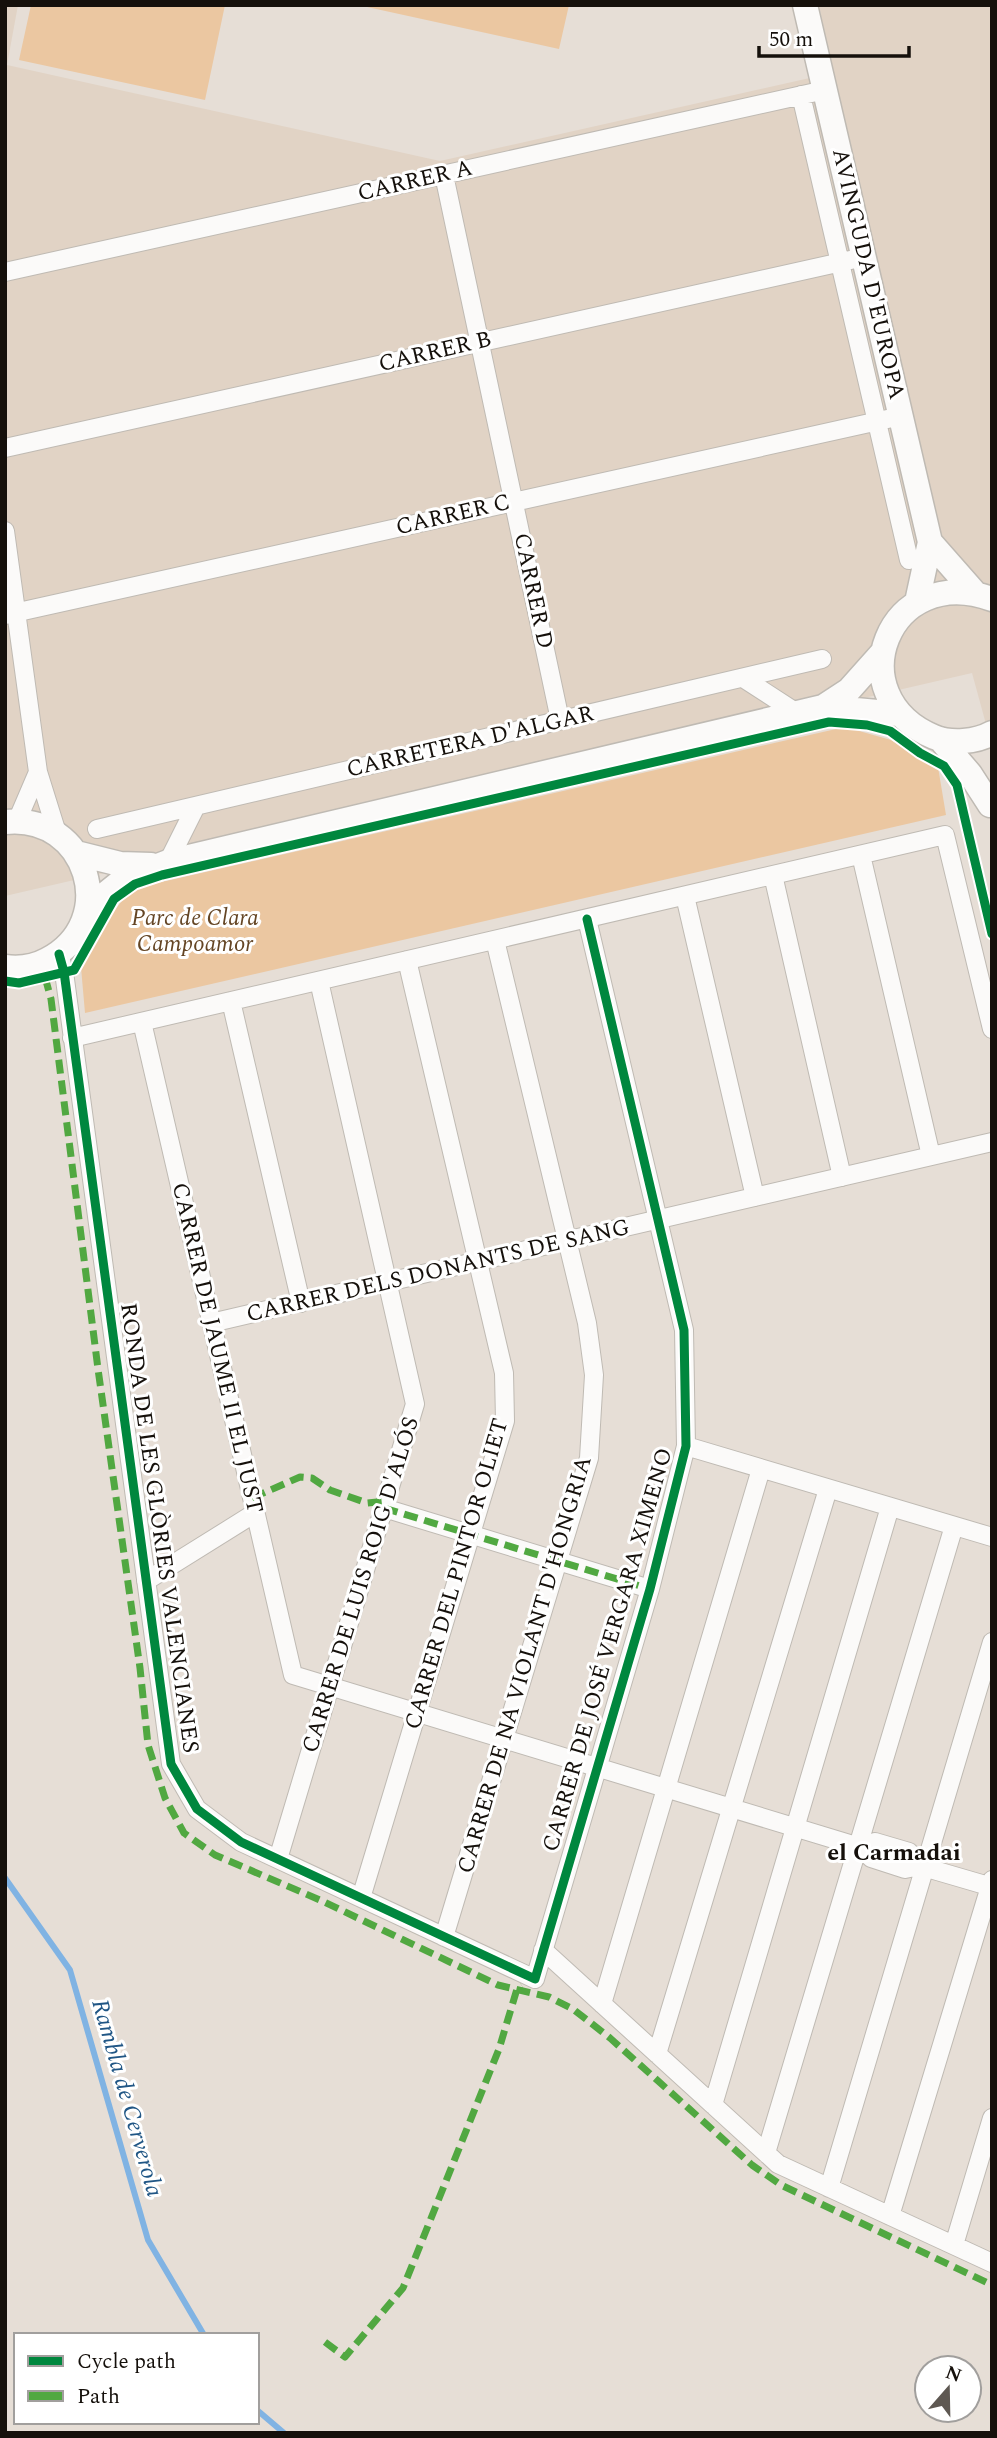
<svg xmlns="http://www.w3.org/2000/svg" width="997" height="2438" viewBox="0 0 997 2438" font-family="Spectral,serif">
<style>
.built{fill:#e1d3c5}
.green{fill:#ebc7a1}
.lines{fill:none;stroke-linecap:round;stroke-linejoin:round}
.stream{stroke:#80b3e3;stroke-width:6}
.street-casing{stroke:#bfbab3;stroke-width:20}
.secondary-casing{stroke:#bfbab3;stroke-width:27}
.street{stroke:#fbfaf9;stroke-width:18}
.secondary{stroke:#fbfaf9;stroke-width:24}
.quiet{stroke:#51a841;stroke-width:7;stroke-dasharray:14 7;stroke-linecap:butt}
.cycleway-casing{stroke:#fff;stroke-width:13}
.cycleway{stroke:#00873e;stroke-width:9}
.labels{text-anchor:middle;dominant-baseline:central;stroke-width:6;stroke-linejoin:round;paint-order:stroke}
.street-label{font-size:23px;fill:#15100b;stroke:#fff}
.park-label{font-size:23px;font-style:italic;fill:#644524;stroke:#fff}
.neighbourhood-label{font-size:24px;font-weight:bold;fill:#15100b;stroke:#fff}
.water-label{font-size:24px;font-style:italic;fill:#205685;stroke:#fff}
</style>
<rect width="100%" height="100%" fill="#e6ded6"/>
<!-- built -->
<path class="built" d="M5 5H18L7 65 440 161 832 73 819 5H992V746L972 673 5 896Z"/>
<!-- green -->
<path class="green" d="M31 5H225L205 100 19 60Z
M358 5H569L559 49Z
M845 727 891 740 938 767 946 815 85 1013 80 956 127 894 144 886Z"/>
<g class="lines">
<!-- stream -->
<path class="stream" d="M5 1878 70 1970 148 2240 204 2335
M257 2410 284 2433"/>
<!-- street casing -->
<g class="street-casing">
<path id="street" d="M801 95 909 560
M444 175 560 720
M5 272 825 90
M5 448 864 257
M5 531 38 772 57 833
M5 615 901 416
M743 678 797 713
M17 821 38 772
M97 829 822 659
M861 855 931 1156
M168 862 196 806
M773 875 842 1177
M685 896 755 1197
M59 954 64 972 171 1764 197 1809 241 1842 535 1979 650 1589 686 1446 684 1330 587 919
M231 1001 301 1303
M142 1022 293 1675 863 1848 871 1858 905 1869 920 1866 992 1887
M72 1038 945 835 992 1029
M211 1323 992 1142
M686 1446 992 1537
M384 1508 650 1589
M146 1581 255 1513
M863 1848 875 1842 909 1852 920 1866
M278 1859 415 1404 319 981
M361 1898 505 1421 504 1373 407 960
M444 1937 589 1458 594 1375 587 1323 495 940
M543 1950 778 2164 992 2263
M602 2004 761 1469
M657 2054 828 1489
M713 2105 890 1507
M766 2153 954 1526
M829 2188 992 1642
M890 2216 992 1880
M954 2245 992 2118"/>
</g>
<!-- secondary casing -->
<g class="secondary-casing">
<path id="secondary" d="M805 5 930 542 917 602
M930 542 974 592
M992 599C888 561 836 696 934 737 951 744 976 742 992 733
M823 707 849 690 882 653
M940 739 970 774 990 805
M5 822C88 813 121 922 47 960 34 967 20 969 5 967
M76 853 120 864 151 865
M88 908 124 879 168 862 823 707 899 714"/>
</g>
<!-- street -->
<use href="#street" class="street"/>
<!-- secondary -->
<use href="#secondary" class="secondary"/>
<!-- quiet -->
<path class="quiet" d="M45 977 51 999 98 1369 140 1668 148 1745 165 1798 184 1833 215 1855 320 1900 498 1985 549 1997 573 2009 610 2038 752 2165 781 2185 992 2285
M252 1498 300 1477 312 1478 330 1490 367 1503 386 1501
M384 1508 650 1589
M325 2342 345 2357 403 2288 499 2049 517 1989 522 1986"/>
<!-- cycleway casing -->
<g class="cycleway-casing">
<path id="cycleway" d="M59 954 64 972 171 1764 197 1809 241 1842 535 1979 650 1589 686 1446 684 1330 587 919
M5 981 19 983 74 970 114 899 135 884 162 875 829 722 867 725 890 731 920 753 944 766 957 785 992 934"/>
</g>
<!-- cycleway -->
<use href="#cycleway" class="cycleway"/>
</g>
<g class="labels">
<!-- street labels -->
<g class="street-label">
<text transform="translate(415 181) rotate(-13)">CARRER A</text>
<text transform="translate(868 274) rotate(77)">AVINGUDA D'EUROPA</text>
<text transform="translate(435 352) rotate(-13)">CARRER B</text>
<text transform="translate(453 515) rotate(-13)">CARRER C</text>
<text transform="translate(533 591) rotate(78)">CARRER D</text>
<text transform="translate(470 742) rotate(-13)">CARRETERA D'ALGAR</text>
<text transform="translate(438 1271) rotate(-13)">CARRER DELS DONANTS DE SANG</text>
<text transform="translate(217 1348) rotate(77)">CARRER DE JAUME II EL JUST</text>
<text transform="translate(159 1528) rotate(82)">RONDA DE LES GLÒRIES VALENCIANES</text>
<text transform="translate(457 1574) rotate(-74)">CARRER DEL PINTOR OLIET</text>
<text transform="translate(361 1585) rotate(-73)">CARRER DE LUIS ROIG D'ALÓS</text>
<text transform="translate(608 1650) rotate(-74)">CARRER DE JOSÉ VERGARA XIMENO</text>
<text transform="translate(525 1665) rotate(-74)">CARRER DE NA VIOLANT D'HONGRIA</text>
</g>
<!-- park labels -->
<g class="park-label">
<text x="195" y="918">Parc de Clara<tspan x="195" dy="26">Campoamor</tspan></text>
</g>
<!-- neighbourhood labels -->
<g class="neighbourhood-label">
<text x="894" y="1853">el Carmadai</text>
</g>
<!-- water labels -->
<g class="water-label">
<text transform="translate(127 2098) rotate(74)">Rambla de Cerverola</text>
</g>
</g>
<!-- border -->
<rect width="997" height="2438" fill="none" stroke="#15100b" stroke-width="14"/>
<!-- legend -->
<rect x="14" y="2333" width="245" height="91" fill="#ffffff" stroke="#a19f9d" stroke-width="2"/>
<rect x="28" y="2356" width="35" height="10" fill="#00873e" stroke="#a19f9d" stroke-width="2"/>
<text x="77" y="2368" font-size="21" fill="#15100b">Cycle path</text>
<rect x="28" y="2391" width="35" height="10" fill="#51a841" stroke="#a19f9d" stroke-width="2"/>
<text x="77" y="2403" font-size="21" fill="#15100b">Path</text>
<!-- north arrow -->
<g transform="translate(948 2389) rotate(20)"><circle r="33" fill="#ffffff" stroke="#a19f9d" stroke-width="2"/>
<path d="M0-5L12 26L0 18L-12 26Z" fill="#5e5852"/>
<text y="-10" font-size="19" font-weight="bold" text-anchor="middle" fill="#15100b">N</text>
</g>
<!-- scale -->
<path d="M759 46v10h150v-10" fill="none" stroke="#15100b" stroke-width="3.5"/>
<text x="769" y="46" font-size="21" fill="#15100b" stroke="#ffffff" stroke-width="5" paint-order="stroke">50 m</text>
</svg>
